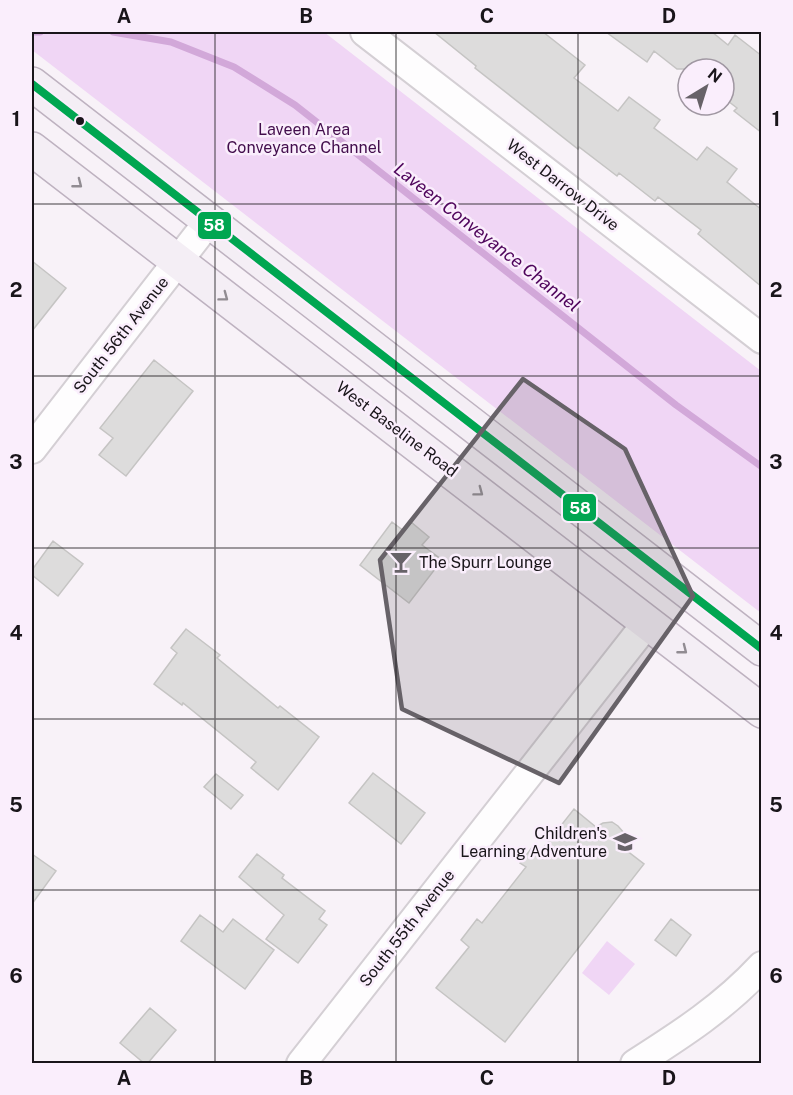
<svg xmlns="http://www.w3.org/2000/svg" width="793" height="1095" viewBox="0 0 793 1095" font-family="'Public Sans',sans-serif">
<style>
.green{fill:#f0d6f5}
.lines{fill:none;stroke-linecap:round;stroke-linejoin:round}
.stream{stroke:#d2a8d9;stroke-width:7}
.building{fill:#dddcdc;stroke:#c5c4c3;stroke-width:1.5}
.minor-casing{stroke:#d4cfd4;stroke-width:32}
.major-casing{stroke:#beb2c0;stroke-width:36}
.minor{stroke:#fefdfe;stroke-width:28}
.major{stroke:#f4eef5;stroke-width:33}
.bus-1-casing{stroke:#faeefc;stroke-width:12}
.bus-1{stroke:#00a651;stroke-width:8}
.oneway{stroke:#918c92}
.marked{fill:#676268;fill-opacity:0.2;stroke:#676268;stroke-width:4.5;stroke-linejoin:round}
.grid{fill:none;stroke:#19151a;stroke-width:1.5;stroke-opacity:0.55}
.bus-dot{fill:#19151a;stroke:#faeefc;stroke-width:2}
.labels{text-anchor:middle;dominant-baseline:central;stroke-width:5;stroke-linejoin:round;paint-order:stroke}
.park-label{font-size:16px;fill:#420d4c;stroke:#faeefc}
.street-label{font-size:16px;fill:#19151a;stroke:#faeefc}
.poi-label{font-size:16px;fill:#19151a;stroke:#faeefc;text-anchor:start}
.water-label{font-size:18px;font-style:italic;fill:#4f055c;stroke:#faeefc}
.line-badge{stroke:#faeefc;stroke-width:2}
.badge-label{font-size:16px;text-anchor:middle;font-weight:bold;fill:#fff}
.neatline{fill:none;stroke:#19151a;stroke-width:2}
.grid-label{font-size:20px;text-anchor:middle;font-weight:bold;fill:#19151a}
</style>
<rect width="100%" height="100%" fill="#f8f2f8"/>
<!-- green -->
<path class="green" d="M32 32H324L761 371V613L32 50Z
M607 941 635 964 609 995 582 973Z"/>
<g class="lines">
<!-- stream -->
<path class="stream" d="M35 32H40
M113 32 171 42 234 67 295 105 676 405 762 467"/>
</g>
<!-- building -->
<path class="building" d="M434 32H543L585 65 574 78 618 111 629 97 660 120 654 128 697 160 707 147 737 169 727 182 762 210V287L698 234 701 230 658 197 655 201 619 173 617 176 579 147 578 149 475 68 476 66Z
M606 32H712L728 45 735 35 762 56V133L734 111 737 108 724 98V69H677L654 51 647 62Z
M32 261 66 288 32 331Z
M154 360 193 391 126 476 99 455 113 438 100 428Z
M392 522 404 531 411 522 429 537 422 545 442 560 409 603 360 565Z
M53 541 83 564 58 596 32 575V570Z
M186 629 220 655 217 658 278 708 280 706 319 737 278 790 251 768 256 762 183 703 182 705 154 684 177 653 171 648Z
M373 773 425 813 401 844 349 803Z
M216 774 243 795 231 809 204 787Z
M574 809 596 827 603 823 612 822 618 826 625 834 626 850 644 864 505 1042 436 988 469 947 461 940 477 919 482 923 526 867 520 863 534 845 541 851Z
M32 854 56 871 32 904Z
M257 854 284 875 282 878 325 911 319 919 327 925 298 963 266 939 284 915 239 877Z
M200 915 223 932 233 919 274 950 245 989 181 941Z
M671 919 691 935 676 956 655 940Z
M150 1008 176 1030 147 1064H145L120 1043Z"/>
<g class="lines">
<!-- minor casing -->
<g class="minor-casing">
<path id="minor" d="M365 32 762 339
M32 449 209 221
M301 1064 647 623
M635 1064C682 1034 724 1007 762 966"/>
</g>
<!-- major casing -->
<g class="major-casing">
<path id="major" d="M32 84 762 649
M32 149 762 711"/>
</g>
<!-- minor -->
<use href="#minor" class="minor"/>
<!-- major -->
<use href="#major" class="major"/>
<!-- bus-1 casing -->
<g class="bus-1-casing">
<path id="bus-1" d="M32 84 762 649"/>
</g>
<!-- bus-1 -->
<use href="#bus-1" class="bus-1"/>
</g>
<!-- one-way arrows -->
<defs><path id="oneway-chevron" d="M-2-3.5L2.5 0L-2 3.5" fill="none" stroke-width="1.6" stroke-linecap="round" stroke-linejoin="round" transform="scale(1.5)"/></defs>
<g class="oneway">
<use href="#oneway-chevron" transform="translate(78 184) rotate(38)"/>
<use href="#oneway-chevron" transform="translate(224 297) rotate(37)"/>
<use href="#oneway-chevron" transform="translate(479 492) rotate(37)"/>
<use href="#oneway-chevron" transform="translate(683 650) rotate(38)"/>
</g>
<!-- marked area -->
<path class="marked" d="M523 379 625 449 693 596 559 783 402 709 380 560Z"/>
<!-- grid -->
<path class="grid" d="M215 32V1064M396 32V1064M578 32V1064M32 204H762M32 376H762M32 548H762M32 719H762M32 890H762"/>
<!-- icons -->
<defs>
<g id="bar-bare" transform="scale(1.8)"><path d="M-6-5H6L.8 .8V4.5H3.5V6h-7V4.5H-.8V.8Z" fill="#676268" stroke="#faeefc" stroke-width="2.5" paint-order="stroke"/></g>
<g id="school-bare" transform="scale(1.8)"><path d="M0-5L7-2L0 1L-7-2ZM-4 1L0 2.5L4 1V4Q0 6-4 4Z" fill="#676268" stroke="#faeefc" stroke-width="2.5" paint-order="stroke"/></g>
</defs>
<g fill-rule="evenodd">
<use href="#bar-bare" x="401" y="562"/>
<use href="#school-bare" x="625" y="842"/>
</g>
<!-- markers -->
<circle class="bus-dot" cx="80" cy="121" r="5"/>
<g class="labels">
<!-- park labels -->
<g class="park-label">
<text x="304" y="129">Laveen Area<tspan x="304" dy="18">Conveyance Channel</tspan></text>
</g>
<!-- street labels -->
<g class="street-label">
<text transform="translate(563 185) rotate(38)">West Darrow Drive</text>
<text transform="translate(121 335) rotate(-52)">South 56th Avenue</text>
<text transform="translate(397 429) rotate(37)">West Baseline Road</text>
<text transform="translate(407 928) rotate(-52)">South 55th Avenue</text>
</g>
<!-- poi labels -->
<g class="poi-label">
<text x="419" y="562">The Spurr Lounge</text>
<text x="607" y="833" text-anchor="end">Children's<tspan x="607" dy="18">Learning Adventure</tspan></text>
</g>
<!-- water labels -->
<g class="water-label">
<text transform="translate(487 237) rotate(38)">Laveen Conveyance Channel</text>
</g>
</g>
<g class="line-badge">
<rect x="197" y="211" width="35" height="29" rx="6" fill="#00a651"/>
<rect x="562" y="493" width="35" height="29" rx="6" fill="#00a651"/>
</g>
<g class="badge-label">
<text x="214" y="231">58</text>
<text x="580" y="514">58</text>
</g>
<!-- border -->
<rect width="793" height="1095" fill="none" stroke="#faeefc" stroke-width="66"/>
<!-- north arrow -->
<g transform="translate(706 87) rotate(38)"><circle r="28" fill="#faeefc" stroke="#a097a2" stroke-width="1.5"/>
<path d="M0-4.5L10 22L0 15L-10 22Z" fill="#676268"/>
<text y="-9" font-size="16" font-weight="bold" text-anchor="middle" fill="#19151a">N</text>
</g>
<rect x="33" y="33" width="727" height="1029" class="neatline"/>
<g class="grid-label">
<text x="124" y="23">A</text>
<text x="306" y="23">B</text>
<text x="487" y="23">C</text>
<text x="669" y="23">D</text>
<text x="16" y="126">1</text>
<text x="776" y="126">1</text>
<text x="16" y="297">2</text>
<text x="776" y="297">2</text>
<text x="16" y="469">3</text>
<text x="776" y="469">3</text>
<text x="16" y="640">4</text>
<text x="776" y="640">4</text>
<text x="16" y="812">5</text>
<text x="776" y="812">5</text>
<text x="16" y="983">6</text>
<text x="776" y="983">6</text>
<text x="124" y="1085">A</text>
<text x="306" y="1085">B</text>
<text x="487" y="1085">C</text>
<text x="669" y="1085">D</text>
</g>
</svg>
